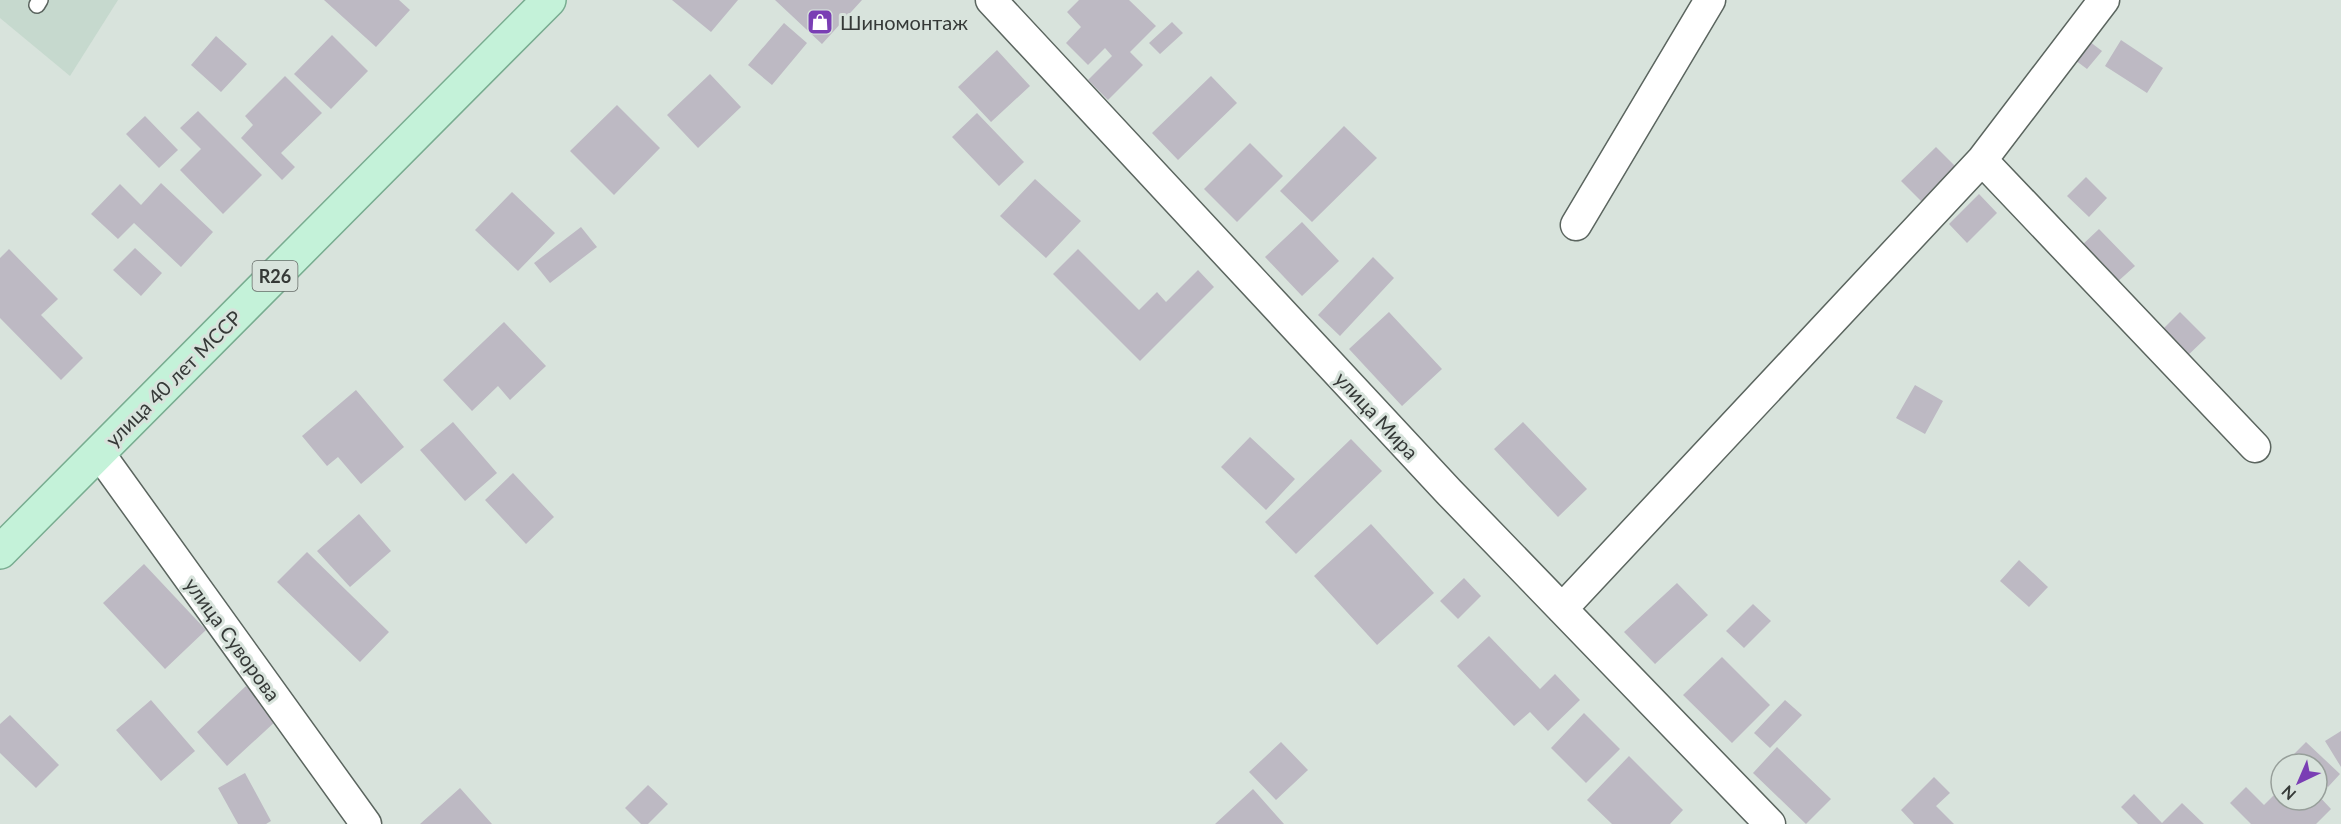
<svg xmlns="http://www.w3.org/2000/svg" width="2341" height="824" viewBox="0 0 2341 824" font-family="Lato,sans-serif">
<style>
.built{fill:#c6d9ce}
.building{fill:#bdb9c3}
.lines{fill:none;stroke-linecap:round;stroke-linejoin:round}
.lane-casing{stroke:#5b655f;stroke-width:18}
.street-casing{stroke:#5b655f;stroke-width:33}
.primary-casing{stroke:#78ac90;stroke-width:36}
.lane{stroke:#fff;stroke-width:15}
.street{stroke:#fff;stroke-width:30}
.primary{stroke:#c4f2d9;stroke-width:33}
.labels{text-anchor:middle;dominant-baseline:central;stroke-width:6;stroke-linejoin:round;paint-order:stroke}
.shield{fill:#d8e3dc;stroke:#666c68;stroke-width:1.5}
.shield-label{font-size:18px;font-weight:bold;fill:#353937}
.poi-label{font-size:20px;fill:#353937;stroke:#d8e3dc;text-anchor:start}
.street-label{font-size:20px;fill:#353937;stroke:#d8e3dc}
</style>
<rect width="100%" height="100%" fill="#d8e3dc"/>
<!-- built -->
<path class="built" d="M0 0H118L70 76 0 18Z"/>
<!-- building -->
<path class="building" d="M324 0H399L410 10 376 47Z
M672 0H738L711 32Z
M775 0H862L822 44Z
M1079 0H1129L1156 26 1130 52 1143 65 1108 100 1088 80 1112 56 1105 48 1088 65 1066 43 1081 27 1067 12Z
M1172 22 1183 33 1160 54 1149 43Z
M784 23 807 43 772 85 748 65Z
M332 35 368 71 331 109 294 74Z
M2081 35 2102 51 2087 69 2067 54Z
M216 36 247 64 221 92 191 65Z
M2121 40 2163 68 2147 93 2105 66Z
M997 50 1030 86 991 122 958 87Z
M710 74 741 107 698 148 667 115Z
M285 76 322 113 281 153 295 167 282 180 241 138 253 125 245 116Z
M1211 76 1237 103 1178 160 1152 133Z
M617 105 660 148 614 195 570 151Z
M198 111 262 175 223 214 180 170 201 149 180 128Z
M977 113 1024 162 999 186 952 137Z
M145 116 178 150 159 168 126 134Z
M1344 126 1377 158 1312 222 1280 191Z
M1250 143 1283 176 1237 222 1204 189Z
M1936 147 1959 170 1924 204 1901 181Z
M2086 177 2107 198 2089 217 2067 196Z
M1035 179 1081 221 1046 258 1000 216Z
M161 183 213 232 181 267 134 223 118 239 91 214 120 184 141 205Z
M512 192 555 233 518 271 475 230Z
M1979 194 1997 213 1967 243 1949 224Z
M1302 222 1339 261 1302 296 1265 257Z
M581 227 597 247 550 283 534 263Z
M2099 229 2135 266 2115 284 2081 246Z
M135 248 162 273 141 296 113 270Z
M9 249 58 299 41 315 83 358 61 380 0 318V258Z
M1078 249 1139 310 1157 292 1166 302 1198 270 1214 287 1140 361 1053 274Z
M1373 257 1394 278 1340 336 1318 315Z
M1389 312 1442 369 1402 406 1349 349Z
M2180 312 2206 338 2184 359 2159 333Z
M504 322 546 366 510 400 498 386 472 411 443 380Z
M1915 385 1943 401 1925 434 1896 418Z
M356 390 404 447 361 484 338 457 327 466 302 436Z
M453 422 497 473 465 501 420 450Z
M1523 422 1587 489 1558 517 1494 449Z
M1250 437 1295 479 1266 510 1221 467Z
M1351 439 1382 471 1296 554 1265 522Z
M513 473 554 517 526 544 485 500Z
M359 514 391 551 350 587 317 551Z
M1371 524 1434 593 1377 645 1314 576Z
M307 552 389 632 360 662 277 582Z
M2019 560 2048 587 2029 607 2000 581Z
M144 564 206 630 165 669 103 603Z
M1464 578 1481 596 1458 619 1440 601Z
M1677 583 1708 615 1655 664 1624 632Z
M1753 604 1771 621 1744 648 1726 631Z
M1489 636 1540 689 1555 674 1580 700 1548 731 1530 712 1514 726 1457 666Z
M1722 657 1770 705 1732 743 1683 695Z
M246 686 277 720 227 766 197 732Z
M151 700 195 751 161 781 116 730Z
M1785 700 1802 715 1770 748 1754 733Z
M1584 713 1620 749 1586 783 1551 748Z
M10 715 59 765 36 788 0 753V724Z
M2341 731V767L2325 741Z
M1281 742 1308 770 1276 800 1249 772Z
M2306 742 2340 774 2328 787 2317 776V764H2304L2294 754Z
M1777 747 1831 799 1806 824 1753 773Z
M1629 756 1683 810 1670 824H1612L1587 800Z
M245 773 271 821 266 824H238L218 788Z
M1934 777 1950 793 1936 806 1954 824H1914L1901 810Z
M648 785 668 804 648 824H641L625 808Z
M2246 787 2264 805 2281 788V800H2317V794L2331 809 2316 824H2251L2230 803Z
M460 788 492 824H420Z
M1253 789 1284 824H1215Z
M2134 794 2162 823 2182 803 2204 824H2138L2121 807Z"/>
<g class="lines">
<!-- lane casing -->
<g class="lane-casing">
<path id="lane" d="M37 5 40 0"/>
</g>
<!-- street casing -->
<g class="street-casing">
<path id="street" d="M991 0 1449 492 1770 824
M1982 160 2104 0
M1576 225 1710 0
M99 453 366 824
M1562 609 1982 160 2255 447"/>
</g>
<!-- primary casing -->
<g class="primary-casing">
<path id="primary" d="M0 552 549 0"/>
</g>
<!-- lane -->
<use href="#lane" class="lane"/>
<!-- street -->
<use href="#street" class="street"/>
<!-- primary -->
<use href="#primary" class="primary"/>
</g>
<!-- icons -->
<defs>
<g id="shop-square" transform="scale(1.35)"><rect x="-9" y="-9" width="18" height="18" rx="4" fill="#7a3eb4" stroke="#d8e3dc"/><path d="M-5-2.5h2.3a2.7 3.5 0 0 1 5.4 0H5L5.5 6h-11ZM-1.5-2.5h3a1.5 2.3 0 0 0-3 0Z" fill="#fff"/></g>
</defs>
<g fill-rule="evenodd">
<use href="#shop-square" x="820" y="22"/>
</g>
<g class="labels">
<!-- shield labels -->
<rect class="shield" x="252.5" y="261" width="45" height="30" rx="4.5"/>
<g class="shield-label">
<text x="275" y="276">R26</text>
</g>
<!-- poi labels -->
<g class="poi-label">
<text x="840" y="22">Шиномонтаж</text>
</g>
<!-- street labels -->
<g class="street-label">
<text transform="translate(173 378) rotate(-45)">улица 40 лет МССР</text>
<text transform="translate(1377 415) rotate(47)">улица Мира</text>
<text transform="translate(233 639) rotate(54)">улица Суворова</text>
</g>
</g>
<!-- north arrow -->
<g transform="translate(2299 782) rotate(224)"><circle r="28" fill="#d8e3dc" stroke="#979f9a" stroke-width="1.5"/>
<path d="M0-4.5L10 22L0 15L-10 22Z" fill="#7a3eb4"/>
<text y="-9" font-size="16" font-weight="bold" text-anchor="middle" fill="#353937">N</text>
</g>
</svg>
